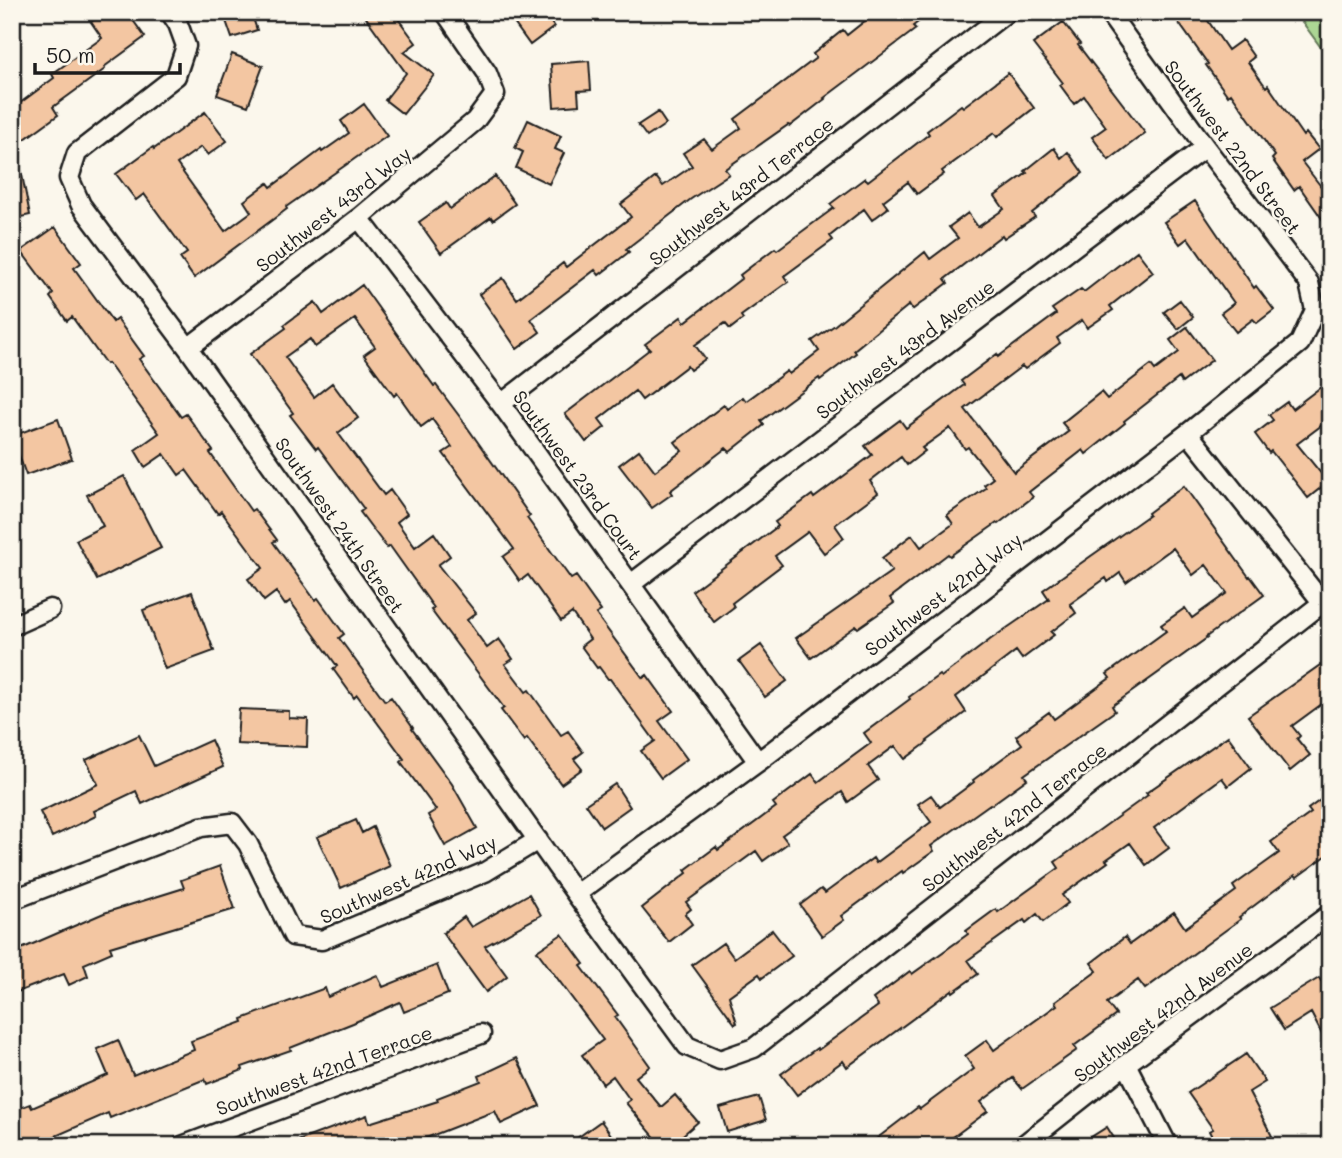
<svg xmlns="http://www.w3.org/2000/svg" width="1342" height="1158" viewBox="0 0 1342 1158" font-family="Mali,sans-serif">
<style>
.green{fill:#acd694;stroke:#647958;stroke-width:2}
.building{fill:#f3c6a2;stroke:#1c1c1c;stroke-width:2}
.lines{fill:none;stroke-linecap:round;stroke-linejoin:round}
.minor-casing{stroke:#1c1c1c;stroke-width:23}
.minor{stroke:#fbf7ec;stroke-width:18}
.labels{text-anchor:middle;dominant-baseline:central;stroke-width:5;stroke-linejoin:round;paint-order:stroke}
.street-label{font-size:19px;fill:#1c1c1c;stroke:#fbf7ec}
</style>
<rect width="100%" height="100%" fill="#fbf7ec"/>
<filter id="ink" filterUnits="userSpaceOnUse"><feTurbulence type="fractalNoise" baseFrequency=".0143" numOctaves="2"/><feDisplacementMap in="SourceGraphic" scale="14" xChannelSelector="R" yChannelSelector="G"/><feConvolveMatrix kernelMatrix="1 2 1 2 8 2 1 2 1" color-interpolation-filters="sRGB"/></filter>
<g filter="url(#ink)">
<!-- green -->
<path class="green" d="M1295 12H1330V60Z"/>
<!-- building -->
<path class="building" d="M104 12H127L145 37 104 67 105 69 53 107 58 115 22 141 12 127V109L54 78 52 74 102 38 91 22Z
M223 12H251L257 30 232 38Z
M362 12H393L416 43 404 52 434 75 403 114 385 100 406 73Z
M506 12H544L554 27 530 45Z
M876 12H931L913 26 916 29 824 98 825 99 790 126 788 125 725 169 729 174 691 199 626 249 629 252 599 275 595 270 531 319 540 332 517 349 479 294 503 278 517 299 563 263 566 267 631 217 621 204 656 177 663 186 692 166 683 153 704 139 712 149 741 128 735 119 816 58 813 54 843 30 847 35Z
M1171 12H1202L1228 50 1242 40 1254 57 1248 62 1266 87 1268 85 1303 136 1306 133 1319 149 1302 162 1323 189 1330 184V230L1299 186 1294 190 1272 159 1275 156 1231 93 1228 96 1206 65 1208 64Z
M1063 22 1080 44 1078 45 1145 133 1109 160 1092 137 1106 127 1084 96 1074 104 1060 85 1063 83 1033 44Z
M232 54 263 66 248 106 217 95Z
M589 61 591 90 578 91 579 105 554 107 551 64Z
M1008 73 1034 108 997 137 994 133 942 171 944 174 917 194 908 182 883 201 888 208 872 220 864 209 830 236 833 240 784 276 788 282 741 316 743 319 730 329 725 323 695 345 705 359 690 370 687 366 642 400 635 391 599 419 605 427 586 442 565 414 650 349 645 344 681 317 685 322 742 278 740 275 775 248 777 250 834 208 830 204 865 178 868 181 929 134 927 131 961 105 963 107Z
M364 104 387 136 286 207 287 209 194 278 180 258 187 253 144 194 136 200 116 174 153 147 154 149 205 112 227 141 208 155 201 147 177 164 225 231 251 212 244 201 268 183 271 187 321 150 322 152 349 133 341 121Z
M658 112 666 124 647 137 638 125Z
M528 120 561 136 555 149 564 153 549 184 516 168 523 152 515 148Z
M1054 148 1061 158 1068 152 1083 173 1032 213 1035 217 1004 238 1002 235 945 279 948 283 912 310 909 305 854 350 856 353 820 380 819 378 761 421 764 425 730 452 726 448 670 491 672 494 652 508 619 465 639 450 655 471 682 451 675 442 691 430 724 405 727 409 743 397 746 401 787 371 789 374 819 351 812 341 835 325 925 252 930 259 958 238 949 227 968 213 978 227 1004 209 995 196 1027 173 1025 171Z
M20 165 30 215 12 219V166Z
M495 176 515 204 493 220 491 217 441 253 419 222 446 203 450 209Z
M1195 201 1254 288 1256 286 1274 310 1257 323 1253 319 1236 332 1221 313 1234 303 1188 238 1180 244 1164 222Z
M55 227 81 263 74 268 113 322 117 319 144 356 139 359 181 417 186 414 213 451 210 453 251 511 254 509 277 540 273 542 315 600 318 598 344 634 339 638 385 701 391 697 413 728 412 729 452 784 477 828 445 846 428 815 436 810 401 762 404 759 357 695 354 698 333 669 337 666 290 601 285 605 276 592 264 601 248 579 263 568 221 511 218 514 186 470 179 475 164 454 145 467 135 450 159 433 108 363 106 364 72 317 67 321 50 297 53 294 21 251Z
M1137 251 1153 272 1110 306 1113 310 1087 328 1082 320 1057 338 1060 343 1025 369 1022 366 965 409 1014 472 1069 431 1062 423 1101 392 1107 399 1151 365 1155 370 1179 352 1170 340 1187 327 1212 360 1182 383 1179 378 1124 421 1125 423 1086 454 1083 450 1029 492 1033 497 998 524 997 523 950 556 948 554 890 598 894 603 858 628 856 626 811 658 796 638 892 571 882 558 912 535 921 547 953 524 947 515 986 488 984 485 993 478 968 447 965 449 950 428 922 448 925 451 907 465 901 457 870 481 878 493 835 525 844 538 824 553 808 532 775 556 782 565 732 603 734 607 714 622 692 591 778 526 775 522 812 495 814 498 872 455 865 446 900 420 906 428 964 385 961 381 997 354 998 357 1056 314 1052 309 1081 289 1084 292Z
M362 285 434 386 436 385 460 417 530 516 527 518 571 579 576 576 601 611 596 614 643 678 647 675 673 711 659 721 687 759 661 778 641 751 655 741 610 679H608L599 667 597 668 581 646 590 639 572 613 561 621 528 575 520 581 503 557 514 549 443 453 452 447 432 419 421 427 397 393 394 396 364 355 375 347 355 319 315 347 310 339 285 357 314 397 332 383 358 418 338 433 384 495 390 490 407 514 397 522 415 547 434 533 450 556 438 565 476 613 467 620 487 648 499 639 513 659 505 664 526 692 529 690 561 735 568 731 583 752 574 759 582 769 561 784 527 738 524 741 501 710 504 708 431 610 434 608 390 546 387 548 360 512 364 509 318 447 316 449 290 415 293 413 250 354 286 328 284 325 315 302 323 314Z
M1180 300 1193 317 1178 329 1164 312Z
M1330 380V419L1297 444 1328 482 1308 498 1271 451 1269 453 1255 434 1273 420 1269 415 1287 402 1292 409Z
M58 419 72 459 26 475 12 436Z
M124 476 161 548 97 580 76 540 103 526 87 495Z
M1184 486 1249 577 1250 576 1264 595 1206 637 1207 638 1112 706 1115 711 1024 775 1027 779 991 805 990 804 931 846 934 851 903 873 902 871 841 916 844 920 822 936 800 905 821 889 825 893 873 858 876 863 931 822 918 804 931 795 940 807 974 782 973 780 1022 744 1016 736 1049 712 1054 719 1110 678 1107 674 1166 631 1161 625 1185 608 1192 618 1227 593 1206 565 1193 575 1173 548 1126 582 1120 573 1108 582 1106 578 1070 604 1076 613 1051 632 1054 635 1022 659 1016 651 956 697 966 712 927 741 928 742 905 759 895 746 868 766 878 780 848 802 842 792 782 835 788 843 763 861 756 851 686 902 691 909 685 914 692 924 669 942 642 908 687 873 685 870 716 847 718 850 776 807 773 803 812 774 818 782 871 743 864 733 910 699 909 697 939 675 941 677 991 639 1049 599 1043 590 1149 515 1148 513Z
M192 592 214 651 165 669 143 610Z
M761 645 787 681 765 697 739 661Z
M1330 658V698L1292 726 1300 736 1297 739 1310 755 1290 771 1248 716Z
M239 709 289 711V718L308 719 307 747 237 744Z
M139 735 154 766 211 740 223 767 142 804 136 791 94 811 96 816 52 837 40 812 98 784 86 760Z
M1228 736 1251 768 1228 786 1222 778 1154 828 1169 848 1146 865 1130 843 1106 860 1108 862 1062 895 1068 903 1043 922 1037 914 1026 923 1024 920 968 960 978 974 953 992 952 990 847 1067 843 1061 797 1095 781 1074 817 1048 818 1050 878 1006 873 999 910 971 912 974 968 934 966 931 996 909 998 912 1059 868 1055 862 1148 795 1146 793Z
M615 784 630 807 602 827 586 804Z
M1330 793V853L1297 877 1295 875 1239 917 1241 919 1145 989 1138 980 1107 1003 1116 1015 1074 1046 1077 1050 1022 1089 1013 1078 981 1102 988 1111 941 1146H867L918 1107 920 1109 974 1069 965 1056 987 1040 994 1050 1057 1005 1055 1002 1097 971 1091 963 1125 937 1130 944 1174 912 1185 928 1236 891 1233 886 1279 853 1271 842 1311 813 1308 809Z
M356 820 362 833 373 827 390 866 341 888 317 837Z
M220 866 235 909 110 947 112 952 84 964 88 976 69 985 64 974 12 994V953L104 913 184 888 181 880Z
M529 894 541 915 485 946 507 976 486 992 443 933 464 917 471 927Z
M772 930 792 956 762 978 759 974 729 996 737 1023 735 1024 692 965 723 943 734 958Z
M562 934 584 964 581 966 618 1015 615 1017 650 1066 636 1077 661 1107 675 1095 698 1122 670 1146H662L626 1103 630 1100 613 1076 603 1084 582 1055 603 1040 537 951Z
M437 965 448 994 404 1012 400 1002 353 1023 290 1048 291 1050 242 1067 243 1070 207 1084 205 1079 110 1118 108 1113 33 1146H12V1111L30 1104 32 1108 108 1075 97 1049 118 1040 133 1075 194 1050 191 1041 243 1022 242 1019 325 988 328 997 377 975 383 987Z
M1319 978 1330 994V1050L1311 1013 1284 1030 1270 1008Z
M1246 1054 1265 1082 1249 1092 1272 1136 1254 1146H1217L1209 1131 1213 1129 1188 1093Z
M517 1058 540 1106 501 1124 495 1111 421 1140 400 1146H393L391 1139 372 1146H290V1144L367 1115 369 1123 438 1101 437 1098 481 1081 479 1076Z
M759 1097 766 1120 727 1132 720 1108Z
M601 1121 619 1146H566Z
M1107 1127 1119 1146H1077Z"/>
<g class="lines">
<!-- minor casing -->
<g class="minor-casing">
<path id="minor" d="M170 12 178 24 186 46 176 76 77 153 69 178 81 205 188 348 576 894 687 1046 720 1060 754 1048 1330 597
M359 218 501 404 758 762
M188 348 359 218 475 121 495 94 487 73 445 12
M501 404 1007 12
M1188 433 1322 602
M631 584 1205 147
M12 626 50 609
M576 894 758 762 1188 433 1300 343 1315 310 1309 283 1205 147 1108 12
M12 900 201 827 232 823 248 844 293 936 322 940 485 872 538 840
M1126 1064 1168 1146
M182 1146 481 1034
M1022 1146 1126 1064 1330 914"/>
</g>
<!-- minor -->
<use href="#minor" class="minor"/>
</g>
</g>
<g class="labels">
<!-- street labels -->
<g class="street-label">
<text transform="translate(1233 147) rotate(53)">Southwest 22nd Street</text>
<text transform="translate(741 191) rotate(-38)">Southwest 43rd Terrace</text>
<text transform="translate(333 209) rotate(-38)">Southwest 43rd Way</text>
<text transform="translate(905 349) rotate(-37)">Southwest 43rd Avenue</text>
<text transform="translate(578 475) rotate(54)">Southwest 23rd Court</text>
<text transform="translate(340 525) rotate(55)">Southwest 24th Street</text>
<text transform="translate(943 594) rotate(-37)">Southwest 42nd Way</text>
<text transform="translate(1014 817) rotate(-38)">Southwest 42nd Terrace</text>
<text transform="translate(408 879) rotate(-24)">Southwest 42nd Way</text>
<text transform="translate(1163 1012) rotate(-37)">Southwest 42nd Avenue</text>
<text transform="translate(324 1070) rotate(-20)">Southwest 42nd Terrace</text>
</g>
</g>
<!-- margin -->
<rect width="1342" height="1158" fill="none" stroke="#fbf7ec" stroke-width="42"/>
<rect x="21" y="21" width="1300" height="1116" fill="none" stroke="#1c1c1c" stroke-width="2.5" filter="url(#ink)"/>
<!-- scale -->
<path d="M35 63v10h145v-10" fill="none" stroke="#1c1c1c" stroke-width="3.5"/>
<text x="46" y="63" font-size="21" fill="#1c1c1c" stroke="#fbf7ec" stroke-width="5" paint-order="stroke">50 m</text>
</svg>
